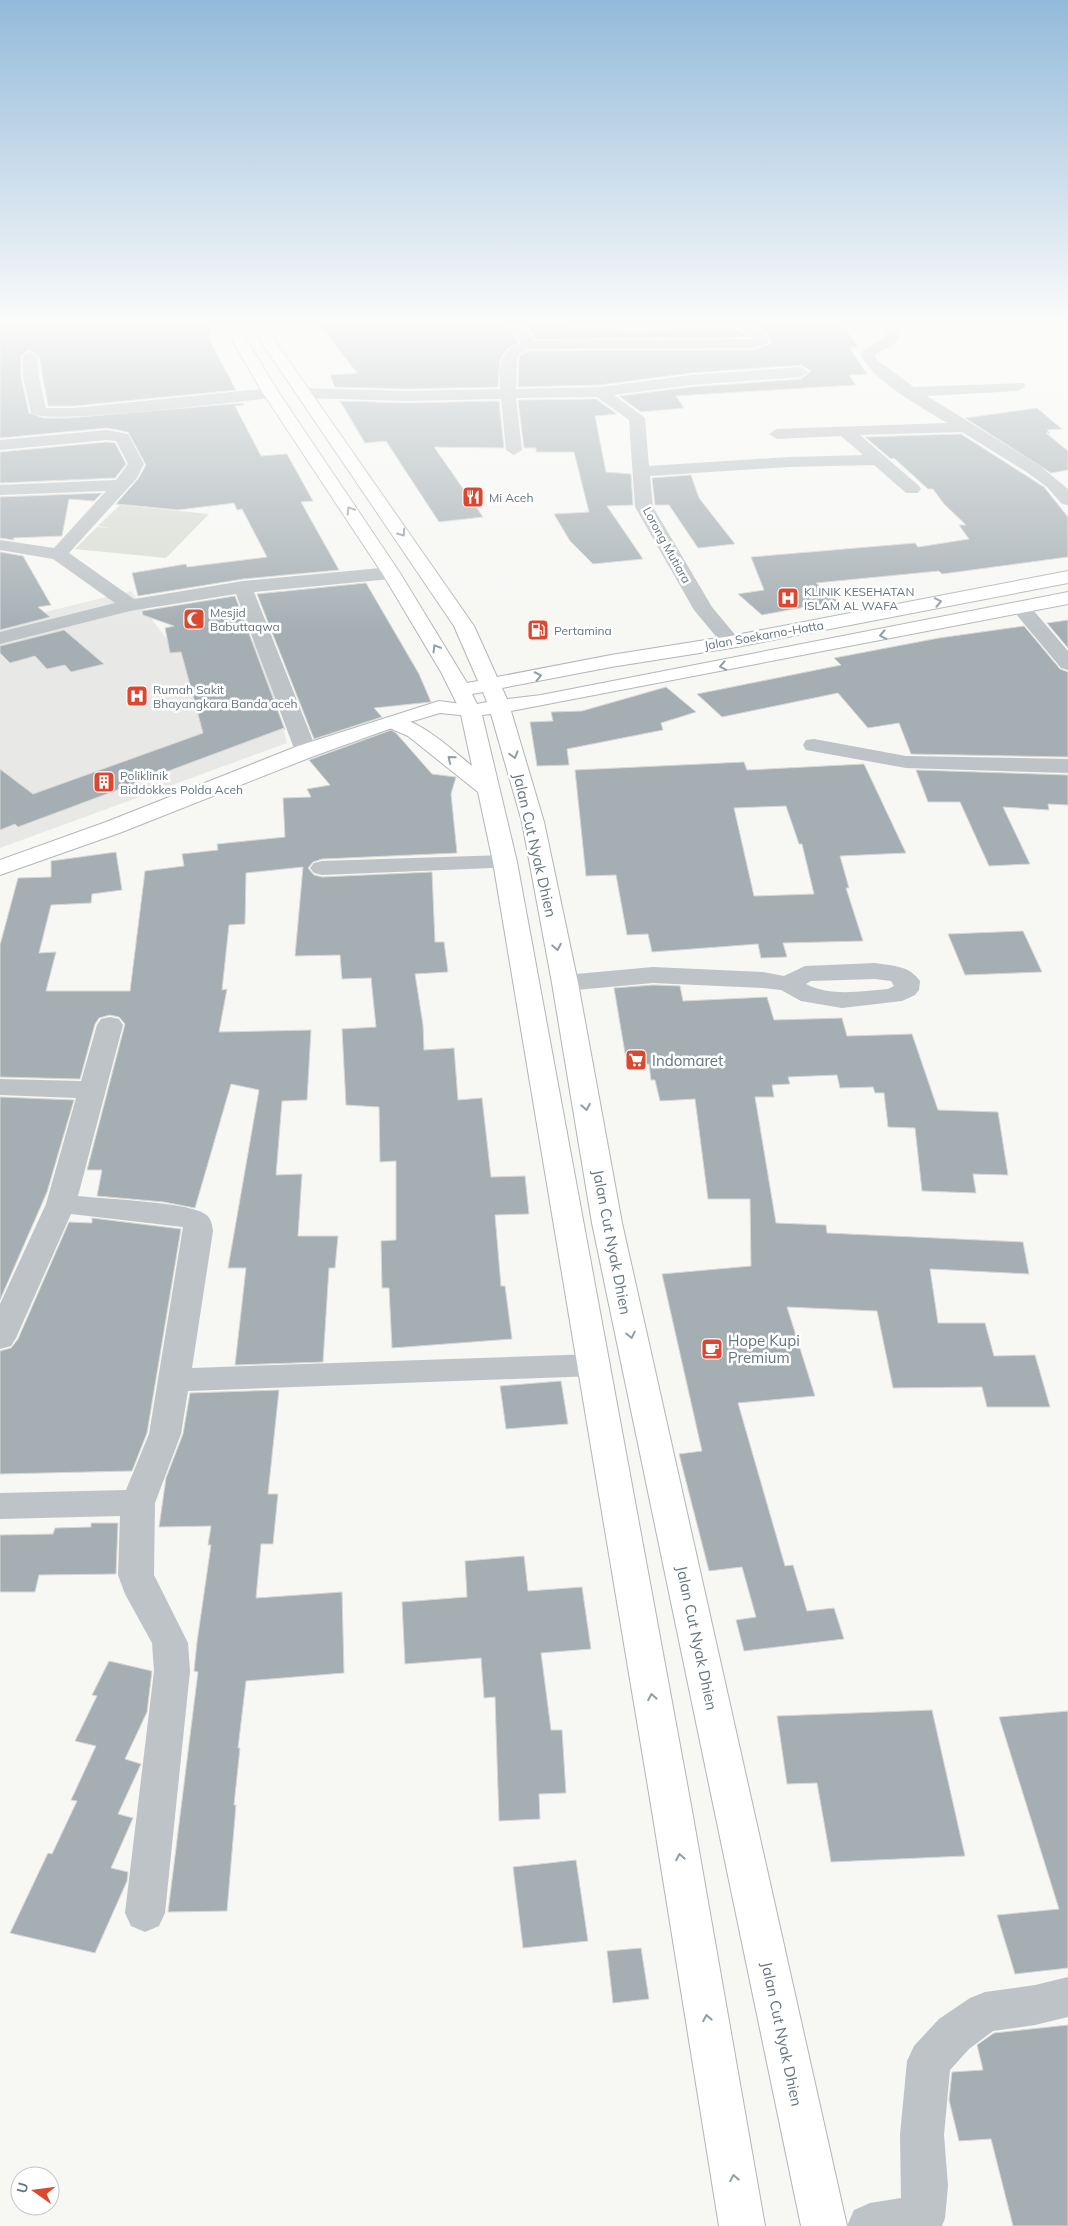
<svg xmlns="http://www.w3.org/2000/svg" width="1068" height="2226" viewBox="0 0 1068 2226" font-family="Mulish,sans-serif">
<style>
.built{fill:#e8e8e7}
.green{fill:#d7dcd3}
.building{fill:#a5afb3;stroke:#d8d8d6;fill-rule:evenodd}
.lines{fill:none;stroke-linecap:round;stroke-linejoin:round}
.major-casing{stroke:#b1b7ba;stroke-width:2}
.highway-casing{stroke:#b1b6b9;stroke-width:2}
.minor{fill:#bdc3c6;fill-rule:evenodd}
.major{fill:#fff;fill-rule:evenodd}
.highway{fill:#fff;fill-rule:evenodd}
.oneway{stroke:#929ea5}
.labels{text-anchor:middle;dominant-baseline:central;stroke-width:5;stroke-linejoin:round;paint-order:stroke}
.far-poi-label{font-size:12px;fill:#63757e;stroke:#fff;text-anchor:start}
.far-street-label{font-size:12px;fill:#63757e;stroke:#fff}
.street-label{font-size:15px;fill:#63757e;stroke:#fff}
.poi-label{font-size:15px;fill:#63757e;stroke:#fff;text-anchor:start}
</style>
<rect width="100%" height="100%" fill="#f7f7f4"/>
<!-- built -->
<path class="built" d="M131 591 174 649 260 640 287 743 0 848V623Z"/>
<!-- green -->
<path class="green" d="M120 505 209 514 166 558 75 549 97 527 110 528 98 526Z"/>
<!-- building -->
<path class="building" d="M0 321H209L210 341 236 390 74 406H48L39 356 29 350 21 356V377L29 413 43 418H68L243 403 244 405 235 406 261 456 287 454 313 501 301 502 339 570 243 579 138 596 132 573 186 564 187 567 267 557 242 509 237 510 234 503 178 510 116 504 138 479 146 465 128 432 107 428 0 438Z
M333 321H506L518 342 506 350 500 360 498 387 407 389 335 387 330 375 357 373 320 325 335 323Z
M565 321 568 328 616 327 617 330 626 331 732 328 750 337 535 339 525 322Z
M745 321H772L775 325 842 323 858 347H849L867 374 849 375 856 385 676 396 684 408 641 412 619 396 691 387 801 379 811 371 801 365 691 373 600 385 518 387 519 358 520 355 531 351 754 350 770 344 771 339 762 329Z
M596 399 617 414 595 416 606 472 631 474 633 505 607 506 643 559 593 564 570 541 554 514 589 512 574 452H536V448H524L518 400Z
M340 401 407 403 499 401 504 448 434 447 483 517 439 522 386 441 365 443Z
M1037 408 1062 429 1047 430 1050 433H1046L1068 451V470L1051 473 965 418Z
M961 434 1044 487 1068 517V557L942 574 939 571 816 583 838 601 762 615 738 594 764 590 751 557 915 543 918 547 969 539 959 525H966L944 504 933 489H928L894 458 891 459 865 437Z
M107 442 115 443 126 464 115 478 0 483V452Z
M691 475 699 498 735 544 698 548 669 505H655L652 478Z
M102 493 94 501 69 499 62 536 13 538 14 540 0 538V497Z
M0 552 23 556 51 605 38 607 50 617 0 630Z
M366 583 419 674 431 702 374 708 382 717 314 739 257 594Z
M235 596 285 730 284 728 18 827 15 824 0 830V769L33 794 203 733 181 652 170 653 165 628 174 626 143 615 142 611Z
M1068 620V648L1047 623Z
M1024 626 1060 669 1068 672V757L911 754 899 723 868 728 838 693 722 717 697 694 841 665 834 658 939 638Z
M64 630 104 664 71 672 65 665 47 669 35 656 10 663 0 653V646Z
M666 687 696 712 661 723 663 730 567 749 569 765 537 766 530 722 553 721 551 712 582 711Z
M391 730 396 733 432 774 456 777 451 794 457 853 322 859 313 862 308 868 314 875 322 877 432 872 435 942H444L448 972 415 974 423 1025 424 1050 454 1048 458 1100 482 1098 491 1177 525 1176 529 1214 495 1215 501 1286H505L512 1339 392 1348 389 1288H382L381 1241 396 1240V1161L380 1162 379 1107 346 1105 342 1029 376 1027 371 978 342 979 340 955 295 956 303 867 246 873 245 924 229 925 222 990 227 989 219 1032 311 1030 307 1100 282 1101 276 1175 302 1174 298 1236H338L335 1268H329L323 1362 235 1365 246 1268H228L259 1090 231 1084 195 1208 164 1202 97 1196 102 1170H87L125 1024 119 1017 110 1015 99 1018 95 1024 80 1079 0 1077V945L18 878 51 877V861L116 852 122 890 92 894 91 903 51 905 39 953 56 952 46 991H130L145 871 184 866 182 854 218 850 217 844 285 837 283 798 311 797 307 789 330 785 309 760Z
M744 762 747 770 864 764 906 853 840 856 849 888H846L863 941 783 943 787 957 761 958 758 944 652 952 648 934 627 935 616 875 586 876 575 770ZM786 806 799 844H802L814 894 754 896 734 808Z
M916 770 1068 775V805L1048 804 1049 810 1003 807 1030 864 989 866 960 802H928Z
M1023 931 1042 972 965 975 948 934Z
M653 985 680 986 683 1001 767 997 774 1020 842 1018 847 1036 912 1034 938 1110 998 1112 1008 1175 973 1174 976 1193 922 1191 915 1128 888 1127 884 1093H875L873 1087 840 1088 837 1075 788 1077 790 1084 772 1085 774 1097H755L776 1223 826 1225 827 1233 1023 1242 1029 1274 930 1269 938 1323H985L994 1356 1035 1355 1050 1407H987L982 1387 893 1388 877 1311 787 1307 815 1396 738 1403 785 1566 793 1565 807 1611 834 1608 844 1639 744 1651 736 1620 756 1617 742 1567 709 1571 679 1454 702 1451 662 1274 751 1266 750 1199H708L695 1099 660 1101 655 1080H651L649 1064 627 1065 614 988Z
M0 1097 74 1100 47 1192 0 1300Z
M92 1218 181 1229 147 1433 132 1471 0 1474V1351L11 1348 18 1339 69 1222 92 1223Z
M561 1381 568 1424 506 1429 500 1386Z
M279 1390 268 1494H278L273 1544H261L256 1598 342 1592 344 1673 246 1681 238 1748H240L234 1805H236L227 1911 168 1912 198 1672 194 1671 197 1642 211 1545H208L211 1526 159 1527 166 1478 183 1434 190 1393Z
M91 1523H118L116 1574 39 1575 35 1592H0V1535L53 1534 55 1528 91 1527Z
M524 1556 528 1591 582 1587 591 1649 541 1653 551 1730H562L566 1793 539 1794 540 1819 499 1821 495 1697 484 1698 481 1658 405 1664 402 1602 467 1597 465 1561Z
M109 1661 152 1671 147 1712 125 1759 141 1764 118 1814 133 1818 111 1868 128 1872 127 1881 95 1953 10 1933 48 1853 52 1854 77 1801 71 1800 96 1746 75 1741 97 1696 92 1695Z
M932 1710 965 1856 831 1862 817 1783 787 1784 777 1716Z
M1068 1711V1968L1015 1974 997 1915 1059 1909 999 1717Z
M576 1860 588 1941 523 1948 513 1867Z
M641 1948 649 1999 613 2003 607 1951Z
M1068 2025V2226H1013L991 2139 959 2141 949 2100 952 2072 983 2070 977 2045 994 2033Z"/>
<g class="lines">
<!-- major casing -->
<g class="major-casing">
<path id="major" d="M439 701 477 706 480 710 477 714 470 716 440 713 403 724 314 756 122 832 0 875V860L106 822 298 746Z"/>
</g>
<!-- highway casing -->
<g class="highway-casing">
<path id="highway" d="M221 321H235L279 393 400 573 467 683 478 681 454 626 247 321H261L474 626 497 677 611 655 731 636 1068 571V583L731 648 611 667 502 688 507 699 541 695 1068 592V604L511 711 544 822 578 983 622 1223 847 2226H801L592 1223 552 983 522 822 491 714 482 715 517 862 691 1805 765 2226H719L651 1805 493 862 478 792 408 736 385 726 382 722 385 718C412 711 452 750 472 766L460 710 441 672 382 573 263 393ZM483 692 487 702 477 704 472 694Z"/>
</g>
<!-- minor -->
<path class="minor" d="M508 321H522L534 341 754 339 748 332 728 324 726 321C746 321 758 323 770 340L768 343 754 348 531 349 519 354 517 358 516 389 600 387 691 375 801 367 809 372 801 377 691 385 614 395 645 418 649 466 789 457 863 455 841 436 777 439 769 434 777 429 947 423C921 407 873 381 860 354L862 351 886 336 880 321H894L900 336 896 342 875 355 877 360 914 387 1023 383 1026 386 1018 391 927 396 1040 466 1068 489V505L1062 504 1047 487 1028 473 962 432 860 435 918 485 921 489 918 493H906L874 465 789 467 650 476 653 507 712 607 741 642 738 646H724L694 610 635 507 629 420 597 397 516 398 522 450 514 455 506 450 501 399 407 401 302 398 294 393 302 388 407 391 500 389C499 367 498 352 521 343Z
M617 321H631L633 325 626 329 621 328Z
M30 352 37 356 39 377 46 408H74L271 388 279 393 271 398C242 401 40 426 31 413L23 377V356Z
M107 430 128 434 144 464 137 478 69 553 134 599 243 581 391 567 398 569 400 573 398 577 391 579 254 592 317 751 314 756 306 757 298 756 295 751 236 594 130 611 0 644V632L115 603 53 559 0 550V540L54 548 106 491 0 495V485L116 480 128 464 116 441 107 440 0 450V440Z
M1021 602 1028 604 1068 651V670L1061 668 1011 608 1014 604Z
M814 739 906 756 1068 759V773L906 768 806 750 803 745 806 740Z
M505 855 513 857 517 862 513 867 322 875 314 873 310 868 314 863 322 861Z
M875 963C892 966 909 965 920 981L919 990 915 995 902 1001 842 1008 801 1001 781 990 763 988 653 983 565 991 556 988 552 983 556 978 565 975 653 967 763 972 784 976 805 966ZM875 979 891 981 894 986 888 989C861 991 831 997 806 984L811 981Z
M110 1017 119 1019 123 1025 78 1196C103 1199 188 1202 205 1214 211 1218 212 1224 213 1231L192 1368 594 1354 605 1357 610 1365 605 1373 594 1376 188 1391 181 1434 155 1503 154 1575 188 1643 190 1671 165 1913 159 1926 145 1932 131 1926 125 1913 154 1671 152 1643 125 1594 118 1575 120 1516 0 1519V1493L126 1490 149 1434 183 1227 71 1214 16 1338 11 1346 0 1349V1304L46 1204 76 1098 0 1095V1079L81 1081 97 1025 101 1019Z
M1068 1977V2017L1035 2025 993 2031 969 2049 950 2070 944 2135 948 2186 945 2218 942 2226H847L854 2210 870 2203 901 2198 900 2135 907 2061 914 2046 939 2019 970 1998 985 1992 1035 1985Z"/>
<!-- major -->
<use href="#major" class="major"/>
<!-- highway -->
<use href="#highway" class="highway"/>
</g>
<!-- one-way arrows -->
<defs><path id="oneway-chevron" d="M-2-3.5L2.5 0L-2 3.5" fill="none" stroke-width="1.6" stroke-linecap="round" stroke-linejoin="round" transform="scale(1.25)"/></defs>
<g class="oneway">
<use href="#oneway-chevron" transform="translate(350 510) rotate(-123)"/>
<use href="#oneway-chevron" transform="translate(402 533) rotate(55)"/>
<use href="#oneway-chevron" transform="translate(938 602) rotate(-11)"/>
<use href="#oneway-chevron" transform="translate(883 635) rotate(169)"/>
<use href="#oneway-chevron" transform="translate(436 648) rotate(-121)"/>
<use href="#oneway-chevron" transform="translate(723 666) rotate(169)"/>
<use href="#oneway-chevron" transform="translate(538 676) rotate(-12)"/>
<use href="#oneway-chevron" transform="translate(514 755) rotate(74)"/>
<use href="#oneway-chevron" transform="translate(451 759) rotate(-141)"/>
<use href="#oneway-chevron" transform="translate(557 947) rotate(79)"/>
<use href="#oneway-chevron" transform="translate(586 1107) rotate(80)"/>
<use href="#oneway-chevron" transform="translate(631 1335) rotate(78)"/>
<use href="#oneway-chevron" transform="translate(652 1697) rotate(-100)"/>
<use href="#oneway-chevron" transform="translate(680 1857) rotate(-100)"/>
<use href="#oneway-chevron" transform="translate(707 2018) rotate(-100)"/>
<use href="#oneway-chevron" transform="translate(734 2178) rotate(-100)"/>
</g>
<!-- sky -->
<linearGradient id="sky" x2="0" y2="1"><stop stop-color="#93bada"/><stop offset="0.51" stop-color="#fbfbfa"/><stop offset="1" stop-color="#fbfbfa" stop-opacity="0"/></linearGradient>
<rect width="1068" height="632" fill="url(#sky)"/>
<!-- icons -->
<defs>
<g id="restaurant-square" transform="scale(1.125)"><rect x="-9" y="-9" width="18" height="18" rx="4" fill="#dc472f" stroke="#fff"/><path d="M-5-6h1v4h1v-4h1v4h1v-4h1v5L-1.5 .5V6h-2V.5L-5-1ZM5-6V6H3V1.5H1.5Q1.5-4 5-6Z" fill="#fff"/></g>
<g id="hospital-square" transform="scale(1.125)"><rect x="-9" y="-9" width="18" height="18" rx="4" fill="#dc472f" stroke="#fff"/><path d="M-5-5h3v3.5h4V-5h3V5h-3V1.5h-4V5h-3Z" fill="#fff"/></g>
<g id="mosque-square" transform="scale(1.125)"><rect x="-9" y="-9" width="18" height="18" rx="4" fill="#dc472f" stroke="#fff"/><path d="M3.5-4.9A6 6 0 1 0 3.5 4.9A5 5 0 1 1 3.5-4.9Z" fill="#fff"/></g>
<g id="fuel-square" transform="scale(1.125)"><rect x="-9" y="-9" width="18" height="18" rx="4" fill="#dc472f" stroke="#fff"/><path d="M-5.5-6h7V0h2V4h1.3V-2.5L3-4.5l.8-.8L6-3V5H2.5V1h-1V6h-7ZM-4.2-4.7v3.2H.2V-4.7Z" fill="#fff"/></g>
<g id="building-square" transform="scale(1.125)"><rect x="-9" y="-9" width="18" height="18" rx="4" fill="#dc472f" stroke="#fff"/><path d="M-4-6H4V6H1V3H-1V6H-4ZM-2.5-4.3h1.7v1.8h-1.7ZM.8-4.3h1.7v1.8H.8ZM-2.5-1h1.7V.8h-1.7ZM.8-1h1.7V.8H.8Z" fill="#fff"/></g>
<g id="supermarket-square" transform="scale(1.125)"><rect x="-9" y="-9" width="18" height="18" rx="4" fill="#dc472f" stroke="#fff"/><path d="M-6-5.5h2.5l.6 2H6L4.5 2H-2.5L-4.4-4H-6ZM-1.5 3.2a1.3 1.3 0 1 0 .1 0ZM3 3.2a1.3 1.3 0 1 0 .1 0Z" fill="#fff"/></g>
<g id="cafe-square" transform="scale(1.125)"><rect x="-9" y="-9" width="18" height="18" rx="4" fill="#dc472f" stroke="#fff"/><path d="M-5.5-4.5H6V0H3Q3 3.5 0 3.5H-2.5Q-5.5 3.5-5.5 0ZM3-3.2v2h1.7v-2ZM-6 4.5H4V6H-6Z" fill="#fff"/></g>
</defs>
<g fill-rule="evenodd">
<use href="#restaurant-square" x="473" y="497"/>
<use href="#hospital-square" x="788" y="598"/>
<use href="#mosque-square" x="194" y="619"/>
<use href="#fuel-square" x="538" y="630"/>
<use href="#hospital-square" x="137" y="696"/>
<use href="#building-square" x="104" y="782"/>
<use href="#supermarket-square" x="636" y="1060"/>
<use href="#cafe-square" x="712" y="1349"/>
</g>
<g class="labels">
<!-- far-poi labels -->
<g class="far-poi-label">
<text x="489" y="497">Mi Aceh</text>
<text x="804" y="591">KLINIK KESEHATAN<tspan x="804" dy="14">ISLAM AL WAFA</tspan></text>
<text x="210" y="612">Mesjid<tspan x="210" dy="14">Babuttaqwa</tspan></text>
<text x="554" y="630">Pertamina</text>
<text x="153" y="689">Rumah Sakit<tspan x="153" dy="14">Bhayangkara Banda aceh</tspan></text>
<text x="120" y="775">Poliklinik<tspan x="120" dy="14">Biddokkes Polda Aceh</tspan></text>
</g>
<!-- far-street labels -->
<g class="far-street-label">
<text transform="translate(667 545) rotate(61)">Lorong Mutiara</text>
<text transform="translate(764 635) rotate(-10)">Jalan Soekarno-Hatta</text>
</g>
<!-- street labels -->
<g class="street-label">
<text transform="translate(535 845) rotate(77)">Jalan Cut Nyak Dhien</text>
<text transform="translate(612 1242) rotate(79)">Jalan Cut Nyak Dhien</text>
<text transform="translate(697 1638) rotate(78)">Jalan Cut Nyak Dhien</text>
<text transform="translate(782 2034) rotate(78)">Jalan Cut Nyak Dhien</text>
</g>
<!-- poi labels -->
<g class="poi-label">
<text x="652" y="1060">Indomaret</text>
<text x="728" y="1340">Hope Kupi<tspan x="728" dy="17">Premium</tspan></text>
</g>
</g>
<!-- north arrow -->
<g transform="translate(35 2191) rotate(284)"><circle r="24" fill="#ffffff" stroke="#c1c8cb"/>
<path d="M0-4L9 19L0 12L-9 19Z" fill="#dc472f"/>
<text y="-8" font-size="14" font-weight="bold" text-anchor="middle" fill="#63757e">U</text>
</g>
</svg>
